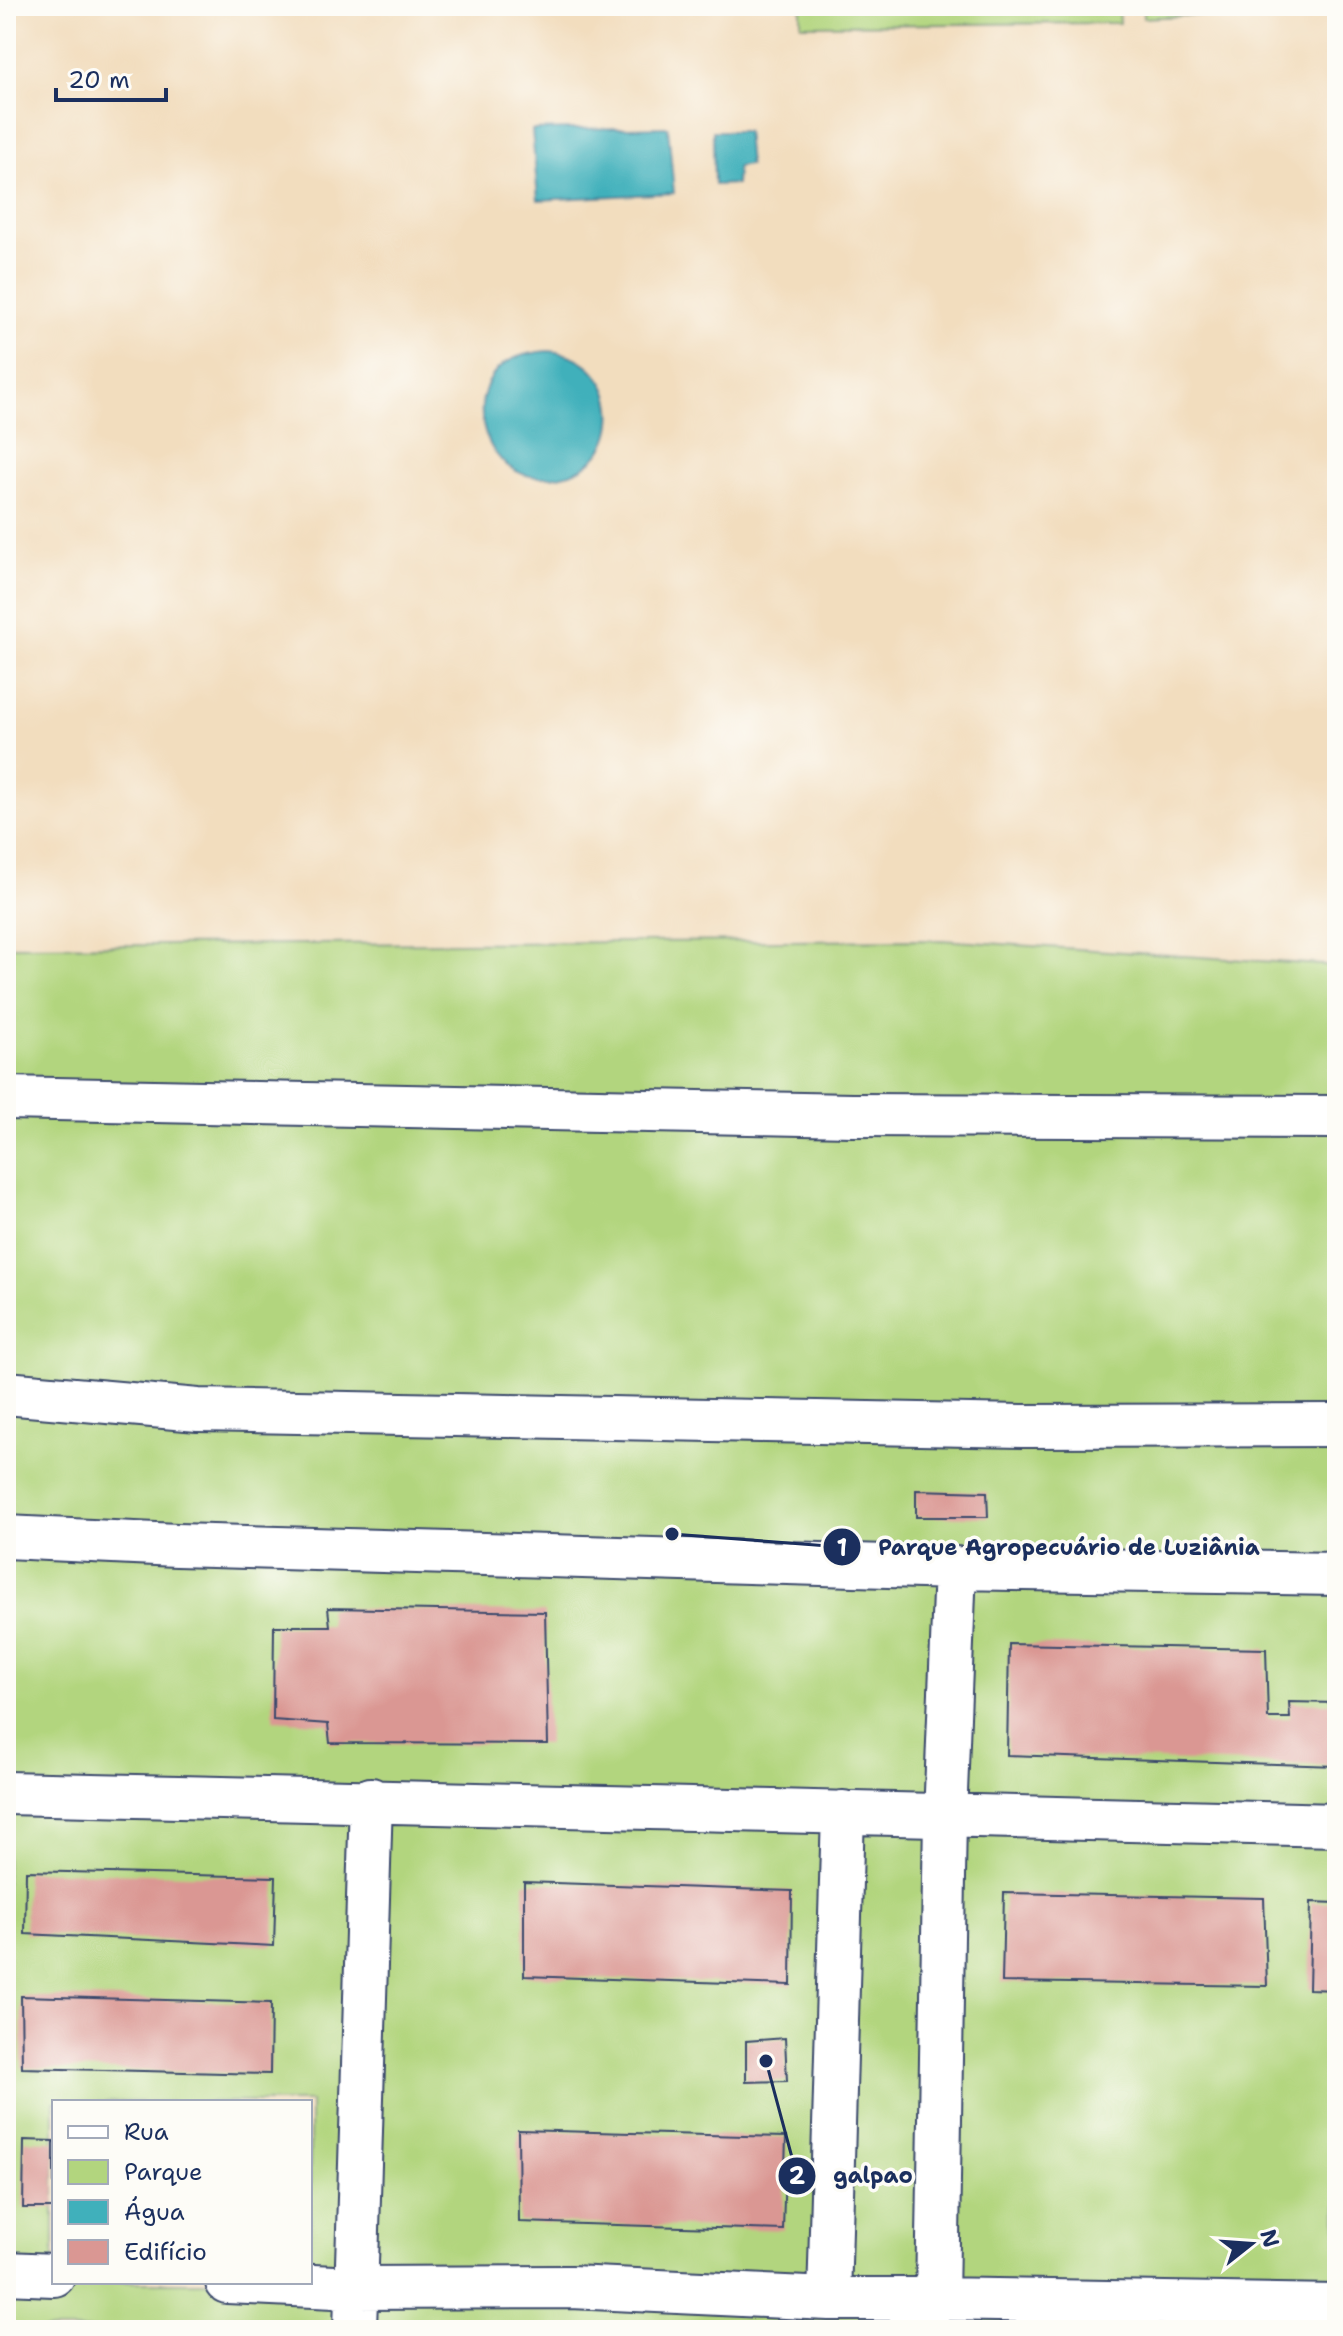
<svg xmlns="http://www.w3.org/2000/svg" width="1343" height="2336" viewBox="0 0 1343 2336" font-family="'Shantell Sans',sans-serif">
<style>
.green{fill:#b2d57e;stroke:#66826e;stroke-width:2;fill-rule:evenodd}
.water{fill:#40b0bb;stroke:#2e708c;stroke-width:2}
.building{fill:#da9793}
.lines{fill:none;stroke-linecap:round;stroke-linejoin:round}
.minor-casing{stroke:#3b496c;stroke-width:46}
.minor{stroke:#fff;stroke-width:42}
.leader{fill:none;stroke:#1b2f5e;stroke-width:3}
.callout-dot{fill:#1b2f5e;stroke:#fdfcf7;stroke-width:3}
.mark-label{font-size:24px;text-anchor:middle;font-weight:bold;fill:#fff}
.callout-label{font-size:22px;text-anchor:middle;font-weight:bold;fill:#1b2f5e;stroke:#fdfcf7;stroke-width:7;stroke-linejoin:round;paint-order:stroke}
</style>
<rect width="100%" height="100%" fill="#fdfcf7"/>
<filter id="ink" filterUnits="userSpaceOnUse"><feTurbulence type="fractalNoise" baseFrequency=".0125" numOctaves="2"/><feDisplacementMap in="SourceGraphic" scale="16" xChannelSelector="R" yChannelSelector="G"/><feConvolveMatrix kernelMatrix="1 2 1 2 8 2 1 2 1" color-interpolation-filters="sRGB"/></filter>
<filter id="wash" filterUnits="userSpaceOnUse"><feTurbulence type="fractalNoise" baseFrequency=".006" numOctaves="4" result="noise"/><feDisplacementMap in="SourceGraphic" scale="32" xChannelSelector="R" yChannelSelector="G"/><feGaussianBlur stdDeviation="1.8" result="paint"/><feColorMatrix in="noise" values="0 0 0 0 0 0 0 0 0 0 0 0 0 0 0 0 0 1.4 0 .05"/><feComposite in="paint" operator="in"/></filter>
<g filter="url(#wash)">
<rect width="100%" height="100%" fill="#f2ddbe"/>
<!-- green -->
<path class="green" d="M801 6H1118L1119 23 801 25Z
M1143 6H1337V8L1143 18Z
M941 940 1337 966V2330H6V946ZM54 2102H310V2282H54Z"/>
<!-- water -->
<path class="water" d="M668 127 674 193 538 200 532 130Z
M713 131H746L749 165 737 167 736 184 714 185Z
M548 351C634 357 634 481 539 477 490 475 466 412 493 375 506 357 528 353 548 351Z"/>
<g id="blocks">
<!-- building -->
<path class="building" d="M916 1490 987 1492 988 1517H916Z
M328 1608 545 1612 548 1744 330 1743 328 1724 273 1720 274 1626H330Z
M1009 1644 1266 1649 1268 1718H1290L1289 1702 1337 1703V1766L1007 1755Z
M26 1871 276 1877 274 1946 25 1934Z
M524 1882 792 1891 791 1985 524 1976Z
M1004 1893 1264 1898 1267 1986 1002 1982Z
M1311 1902 1337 1903V1990L1309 1989Z
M21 1996 271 2003 270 2074 22 2068Z
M785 2038 787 2081 746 2082V2041Z
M518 2130 786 2137 783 2230 519 2222Z
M24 2140 54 2141V2208H23Z
M396 2323 448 2328V2330H396Z"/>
</g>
</g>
<g filter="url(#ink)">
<use href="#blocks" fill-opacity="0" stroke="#3b496c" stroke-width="2"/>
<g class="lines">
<!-- minor casing -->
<g class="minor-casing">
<path id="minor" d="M6 1098 852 1115 1337 1117
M6 1393 198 1410 1022 1426 1337 1425
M6 1537 177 1545 955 1568 1337 1574
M6 1793C450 1801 893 1816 1337 1825
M6 2273 54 2275
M227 2282 356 2288 571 2287 829 2299H937L1337 2306
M829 2299 843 1812
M937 2299 945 1817 955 1568
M355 2330 371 1799"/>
</g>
<!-- minor -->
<use href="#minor" class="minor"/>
</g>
</g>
<!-- callouts -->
<path class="leader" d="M672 1534L842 1547M766 2061L797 2176"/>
<g class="callout-dot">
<circle cx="672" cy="1534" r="8"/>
<circle cx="766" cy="2061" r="8"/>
<circle cx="842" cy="1547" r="20"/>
<circle cx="797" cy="2176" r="20"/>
</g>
<g class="mark-label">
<text x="842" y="1556">1</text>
<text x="797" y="2184">2</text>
</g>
<g class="callout-label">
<text x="1069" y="1555">Parque Agropecuário de Luziânia</text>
<text x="873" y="2183">galpao</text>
</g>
<!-- margin -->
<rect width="1343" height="2336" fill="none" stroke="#fdfcf7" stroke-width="32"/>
<!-- legend -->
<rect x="52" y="2100" width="260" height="184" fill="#fdfcf7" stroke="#a3aaba" stroke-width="2"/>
<rect x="68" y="2126" width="40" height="12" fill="#ffffff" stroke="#a3aaba" stroke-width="2"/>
<text x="124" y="2140" font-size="24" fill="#1b2f5e">Rua</text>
<rect x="68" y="2160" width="40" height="24" fill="#b2d57e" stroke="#a3aaba" stroke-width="2"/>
<text x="124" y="2180" font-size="24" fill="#1b2f5e">Parque</text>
<rect x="68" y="2200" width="40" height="24" fill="#40b0bb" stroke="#a3aaba" stroke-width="2"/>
<text x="124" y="2220" font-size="24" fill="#1b2f5e">Água</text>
<rect x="68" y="2240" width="40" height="24" fill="#da9793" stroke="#a3aaba" stroke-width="2"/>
<text x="124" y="2260" font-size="24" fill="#1b2f5e">Edifício</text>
<!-- north arrow -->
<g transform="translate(1251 2244) rotate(73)" stroke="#fdfcf7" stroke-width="6" paint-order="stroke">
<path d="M0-6L14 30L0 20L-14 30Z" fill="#1b2f5e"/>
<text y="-12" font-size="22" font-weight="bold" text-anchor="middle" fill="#1b2f5e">N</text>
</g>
<!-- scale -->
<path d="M56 88v12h110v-12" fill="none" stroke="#1b2f5e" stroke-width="4"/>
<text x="68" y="88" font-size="24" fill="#1b2f5e" stroke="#fdfcf7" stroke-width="6" paint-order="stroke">20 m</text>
</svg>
